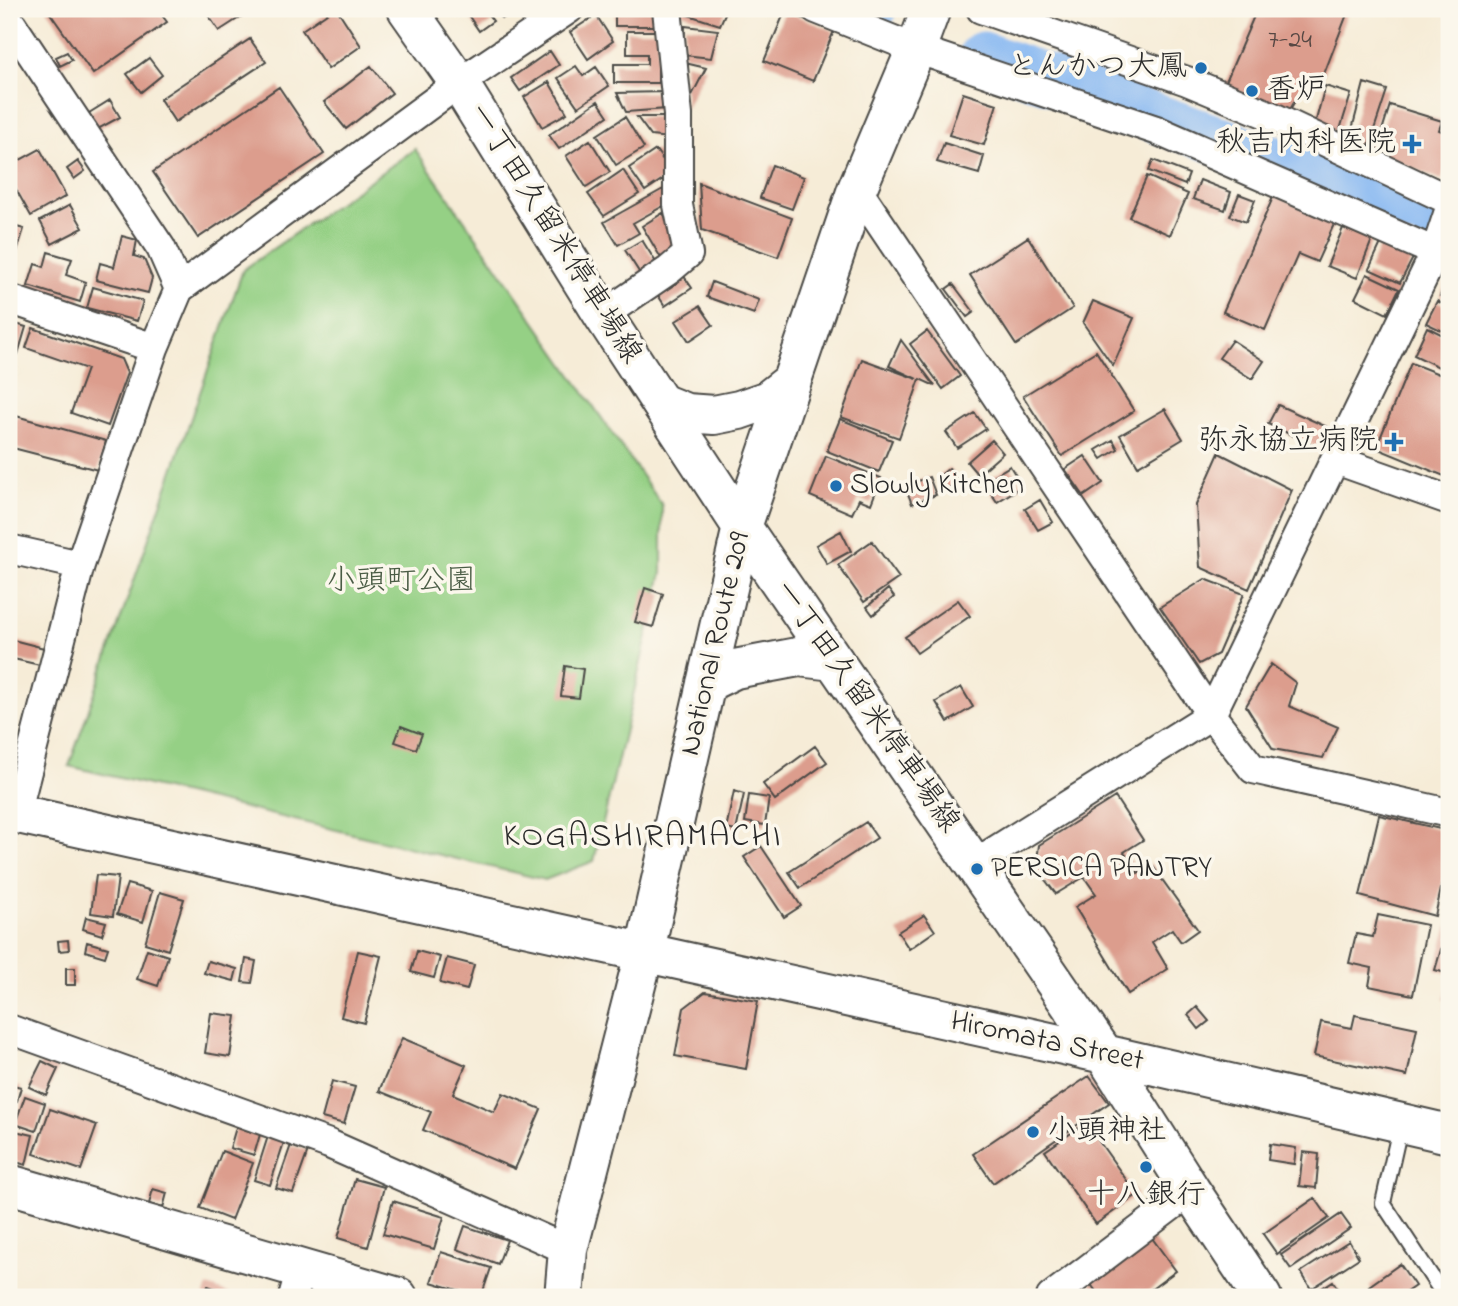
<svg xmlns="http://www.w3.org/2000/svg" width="1458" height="1306" viewBox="0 0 1458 1306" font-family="'Indie Flower','Klee One',sans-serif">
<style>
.green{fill:#95d085;stroke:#607e58;stroke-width:2}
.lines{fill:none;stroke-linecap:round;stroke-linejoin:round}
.river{stroke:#86b7f2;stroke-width:49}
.building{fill:#dc9d8d}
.lane-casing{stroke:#494845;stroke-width:18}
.street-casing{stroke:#494845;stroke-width:32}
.secondary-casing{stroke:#494845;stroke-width:42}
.highway-casing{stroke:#494845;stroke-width:42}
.lane{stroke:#fff;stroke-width:14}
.street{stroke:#fff;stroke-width:28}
.secondary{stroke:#fff;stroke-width:38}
.highway{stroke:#fff;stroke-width:38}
.poi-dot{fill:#1f6fb2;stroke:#fbf7ec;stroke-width:2.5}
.labels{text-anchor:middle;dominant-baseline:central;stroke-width:7;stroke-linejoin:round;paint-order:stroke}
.number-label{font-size:26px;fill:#574844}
.poi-label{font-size:30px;fill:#2b2b2b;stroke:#fbf7ec;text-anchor:start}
.street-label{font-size:30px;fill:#2b2b2b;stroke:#fbf7ec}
.park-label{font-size:30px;fill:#4b5d46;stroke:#fbf7ec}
.quarter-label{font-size:33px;letter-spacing:2px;fill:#2b2b2b;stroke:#fbf7ec}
</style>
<rect width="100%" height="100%" fill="#fbf7ec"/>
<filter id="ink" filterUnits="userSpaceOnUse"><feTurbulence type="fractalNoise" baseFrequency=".0143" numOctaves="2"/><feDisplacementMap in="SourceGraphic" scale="14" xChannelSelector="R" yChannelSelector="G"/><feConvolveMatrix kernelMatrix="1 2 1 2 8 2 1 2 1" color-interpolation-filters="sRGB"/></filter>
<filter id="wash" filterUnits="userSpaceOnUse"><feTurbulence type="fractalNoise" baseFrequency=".00686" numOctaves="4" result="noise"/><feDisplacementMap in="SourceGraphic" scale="28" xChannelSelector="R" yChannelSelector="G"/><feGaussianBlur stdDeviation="1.57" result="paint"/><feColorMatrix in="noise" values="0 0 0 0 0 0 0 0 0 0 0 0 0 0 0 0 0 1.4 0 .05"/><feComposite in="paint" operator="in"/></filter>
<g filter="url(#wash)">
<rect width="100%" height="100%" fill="#f6ecd7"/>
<!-- green -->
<path class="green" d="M415 149 662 505V573L594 861 545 880 69 766 243 270Z"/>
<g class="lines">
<!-- river -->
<path class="river" d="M862 9 871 12
M983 56 1449 223"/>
</g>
<g id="blocks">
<!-- building -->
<path class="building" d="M47 9H157L167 22 93 74Z
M204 9H253L219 31Z
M333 9H337L361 46 328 69 302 30Z
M464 9H484L493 21 479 31Z
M495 9H518L502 19Z
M615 9H654L657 26H615Z
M682 9H727L720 25 682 13Z
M1257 9H1349L1324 74H1311L1289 111 1224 86Z
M785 11 834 31 813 81 764 61Z
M596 15 613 41 588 59 570 32Z
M685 26 718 30 711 58 684 55Z
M627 31H658V83H614V64H647V54H627Z
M250 39 266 62 175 122 160 99Z
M550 51 559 65 520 91 511 78Z
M67 52 72 60 60 66 56 57Z
M149 58 162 75 141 92 127 74Z
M685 63 706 68 685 109Z
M371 66 392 93 346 129 324 102Z
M576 66 583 76 596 67 609 86 578 107 558 78Z
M549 82 567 113 542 127 524 97Z
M1364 83 1387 90 1368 148 1349 141Z
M1325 86 1351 94 1339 133 1315 124Z
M279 87 324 154 198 238 153 172Z
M665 92 667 109 626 112 617 93Z
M963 93 997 104 984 145 949 135Z
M110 100 120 117 98 129 89 113Z
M598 101 608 116 559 149 549 135Z
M1390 105 1442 121 1439 130 1449 134V155L1442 180 1375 153Z
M625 117 644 148 616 165 597 135Z
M637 117H670L669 138 651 136Z
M590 140 610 172 586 187 566 156Z
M944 143 984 156 979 174 937 162Z
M40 149 66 196 31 216 9 177V166Z
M656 150 672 173 645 191 629 168Z
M1153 160 1189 174 1185 185 1149 171Z
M78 161 85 171 74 179 67 169Z
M772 165 804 177 792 209 760 198Z
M623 170 639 194 604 216 588 194Z
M1147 176 1188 194 1170 235 1129 217Z
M1200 180 1231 192 1225 210 1193 199Z
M699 183 792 218 778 257 702 230Z
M665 188 672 201 633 223 639 233 618 245 604 222Z
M1239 194 1255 200 1246 222 1230 216Z
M1274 195 1335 222 1317 262 1298 254 1265 330 1223 312Z
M70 205 83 228 52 244 40 221Z
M663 213 682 246 661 258 642 226Z
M1346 221 1375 232 1357 278 1327 266Z
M9 225 24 229 13 264 9 263Z
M122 236 137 240 134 256 144 259 152 278 148 293 96 280 100 263 114 267Z
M1028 237 1073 308 1016 345 970 275Z
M642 240 657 264 641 275 625 250Z
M1382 241 1414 256 1400 283 1369 269Z
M48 252 72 259 66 275 86 282 80 302 28 286 35 264 44 267Z
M681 272 692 288 665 306 654 289Z
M1367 274 1399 289 1387 314 1355 298Z
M1449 275V300L1440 296Z
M712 282 759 300 754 314 707 297Z
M953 284 974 312 967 317 946 289Z
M93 287 143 301 137 321 87 308Z
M1093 301 1134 318 1113 366 1083 323Z
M1437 301 1449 307V334L1426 323Z
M700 306 713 325 689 341 676 321Z
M9 322 26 327 18 354 9 351Z
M1427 327 1449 338V372L1414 355Z
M33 328 121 359 127 373 108 426 71 413 87 369 26 348Z
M927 331 960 376 943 389 910 344Z
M901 340 935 386 920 379 899 438 841 417 862 359 917 379 889 366Z
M1232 340 1264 361 1252 379 1219 358Z
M1096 351 1134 411 1062 456 1023 396Z
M1411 363 1449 378V478L1376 448Z
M1278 405 1327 427 1317 447 1268 424Z
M1165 409 1183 439 1138 466 1120 435Z
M975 413 986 429 957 448 946 432Z
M16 416 106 441 98 470 9 447Z
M840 419 892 440 879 472 827 451Z
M992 440 1003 453 978 475 967 462Z
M1113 440 1118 449 1102 459 1096 450Z
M1219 453 1292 490 1249 589 1200 567 1196 505Z
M826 456 881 478 871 504 859 499 852 514 810 496Z
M1085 456 1103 483 1084 496 1065 469Z
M1010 466 1022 486 997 502 984 482Z
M949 468 960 479 948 489 937 478Z
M929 477 936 495 912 504 905 486Z
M1040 500 1053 522 1038 530 1025 509Z
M841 531 851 551 827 564 816 545Z
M872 541 899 578 864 602 838 565Z
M1205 579 1244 594 1218 654 1199 664 1160 607Z
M645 588 663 594 653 627 635 622Z
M888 589 894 597 873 615 867 607Z
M958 600 970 616 917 653 905 637Z
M13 640 44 648 40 665 9 658Z
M1271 664 1296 683 1289 706 1338 727 1323 758 1273 749 1246 706Z
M565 666 583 669 579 698 561 696Z
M961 687 973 707 948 722 936 702Z
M401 726 422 734 416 749 395 742Z
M815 746 827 762 775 800 763 784Z
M734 791 744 794 736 831 726 829Z
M749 795 769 798 765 825 745 822Z
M1115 797 1143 840 1124 852 1138 873 1151 864 1198 930 1181 942 1172 929 1152 942 1168 969 1128 994 1075 907 1096 894 1084 877 1056 894 1036 868 1039 845Z
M1379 815 1449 831V853L1435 916 1360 896Z
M866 822 877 838 800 888 789 872Z
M761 846 801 906 784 917 744 857Z
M96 875 118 877 113 916 91 913Z
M127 884 152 891 143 922 117 914Z
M160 892 184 899 168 950 145 943Z
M924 915 935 931 909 949 898 932Z
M1378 915 1427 925 1413 995 1369 986 1372 968 1349 963 1356 934 1373 937Z
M86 917 106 922 102 935 83 929Z
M1449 922V974L1435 970Z
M68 940 69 950 59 951 58 941Z
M87 942 108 948 105 957 85 951Z
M147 949 168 956 158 986 137 979Z
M358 951 381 956 364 1023 341 1017Z
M417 951 440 957 434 978 411 972Z
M447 958 474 965 467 990 440 983Z
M246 959 256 961 252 983 242 982Z
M208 961 237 969 234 981 204 973Z
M66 968H75V985H66Z
M1448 985H1449V1001L1444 1000Z
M705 992 758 1001 746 1069 675 1056 684 1008Z
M1197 1007 1209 1021 1199 1029 1188 1015Z
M211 1013 236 1016 230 1057 205 1053Z
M1355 1015 1417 1028 1407 1076 1314 1056 1321 1022 1352 1028Z
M402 1038 466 1065 453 1094 494 1112 503 1093 541 1109 515 1169 423 1130 431 1112 379 1091Z
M42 1061 58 1069 46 1095 29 1087Z
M1089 1076 1109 1103 993 1183 973 1154Z
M332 1081 355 1087 344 1124 322 1118Z
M9 1084 21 1087 17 1101 9 1099Z
M25 1096 45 1103 36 1131 15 1124Z
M50 1109 97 1125 81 1170 34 1154Z
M1086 1123 1137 1195 1096 1224 1045 1151Z
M237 1124 261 1131 254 1155 230 1148Z
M15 1131 33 1135 26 1165 9 1160Z
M269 1133 285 1139 270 1185 254 1180Z
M1270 1144 1296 1148 1294 1164 1268 1160Z
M291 1145 308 1151 293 1193 276 1188Z
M222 1151 253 1163 231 1220 200 1208Z
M1303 1152 1319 1154 1316 1188 1299 1186Z
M355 1179 384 1187 368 1247 338 1238Z
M153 1189 167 1193 163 1208 149 1204Z
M1315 1198 1329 1218 1277 1254 1263 1234Z
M393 1201 444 1217 434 1249 383 1234Z
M1341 1214 1351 1228 1291 1269 1281 1255Z
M465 1226 507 1240 498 1264 457 1249Z
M1152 1238 1176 1271 1141 1297H1100L1090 1283Z
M1349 1241 1359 1258 1311 1289 1301 1272Z
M441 1252 491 1268 481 1297 431 1282Z
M1400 1264 1415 1286 1399 1297H1377L1369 1286Z
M1449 1266V1288L1439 1273Z
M1333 1281 1343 1297H1308Z
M208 1286 238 1297H204Z
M1082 1289 1088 1297H1070Z"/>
</g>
</g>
<g filter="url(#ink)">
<use href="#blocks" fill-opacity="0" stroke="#494845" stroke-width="2"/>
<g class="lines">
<!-- lane casing -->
<g class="lane-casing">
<path id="lane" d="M1401 1123 1383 1203 1445 1297"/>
</g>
<!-- street casing -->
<g class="street-casing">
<path id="street" d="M816 9 916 49 1156 130 1449 258
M981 9 1187 81 1271 116 1449 200
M9 20 161 248 179 289
M857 189 1211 715 1253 769 1449 813
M9 299 154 348
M603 315 669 270 688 254 678 205V115L667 9
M1336 460 1449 500
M9 549 80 565
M16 814 80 565 154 348 179 289 459 83 569 9
M974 864 1211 715 1435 253 1449 211
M9 1029 329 1144 568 1250
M293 1297 301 1268
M1051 1297 1191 1191"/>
</g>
<!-- secondary casing -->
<g class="secondary-casing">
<path id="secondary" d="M407 9 459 83 603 315 742 527 1104 1054 1191 1191 1262 1297
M9 812 1104 1054 1449 1134
M9 1184 398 1297"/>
</g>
<!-- highway casing -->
<g class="highway-casing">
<path id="highway" d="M661 403 686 413 714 415 739 410 768 400 791 382
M706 683 735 669 798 657 834 661
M564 1297 568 1250 644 954 742 527 857 189 916 49 931 9"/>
</g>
<!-- lane -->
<use href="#lane" class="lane"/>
<!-- street -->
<use href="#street" class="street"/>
<!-- secondary -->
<use href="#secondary" class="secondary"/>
<!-- highway -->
<use href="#highway" class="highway"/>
</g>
</g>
<!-- markers -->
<g class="poi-dot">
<circle cx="1201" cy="68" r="7"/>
<circle cx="1252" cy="91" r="7"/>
<path d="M1408.5 133.5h7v7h7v7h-7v7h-7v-7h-7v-7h7z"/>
<path d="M1390.5 431.5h7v7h7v7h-7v7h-7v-7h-7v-7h7z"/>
<circle cx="836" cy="486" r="7"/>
<circle cx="977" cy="869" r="7"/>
<circle cx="1033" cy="1132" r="7"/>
<circle cx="1146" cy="1167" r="7"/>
</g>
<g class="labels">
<!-- number labels -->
<g class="number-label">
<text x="1290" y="41">7-24</text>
</g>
<!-- poi labels -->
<g class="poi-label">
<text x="1187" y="68" text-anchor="end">とんかつ大鳳</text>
<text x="1266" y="91">香炉</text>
<text x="1396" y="144" text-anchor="end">秋吉内科医院</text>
<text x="1378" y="442" text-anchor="end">弥永協立病院</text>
<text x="850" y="486">Slowly Kitchen</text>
<text x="991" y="869">PERSICA PANTRY</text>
<text x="1047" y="1132">小頭神社</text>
<text x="1146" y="1196" text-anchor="middle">十八銀行</text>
</g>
<!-- street labels -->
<g class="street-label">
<text transform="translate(554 234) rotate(58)">一丁田久留米停車場線</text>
<text transform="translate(716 644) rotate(-77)">National Route 209</text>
<text transform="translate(866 707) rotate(55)">一丁田久留米停車場線</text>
<text transform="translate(1047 1042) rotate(12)">Hiromata Street</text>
</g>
<!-- park labels -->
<g class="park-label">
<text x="401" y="582">小頭町公園</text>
</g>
<!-- quarter labels -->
<g class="quarter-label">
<text x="643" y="837">KOGASHIRAMACHI</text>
</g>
</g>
<!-- margin -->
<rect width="1458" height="1306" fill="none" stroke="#fbf7ec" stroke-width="35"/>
</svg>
